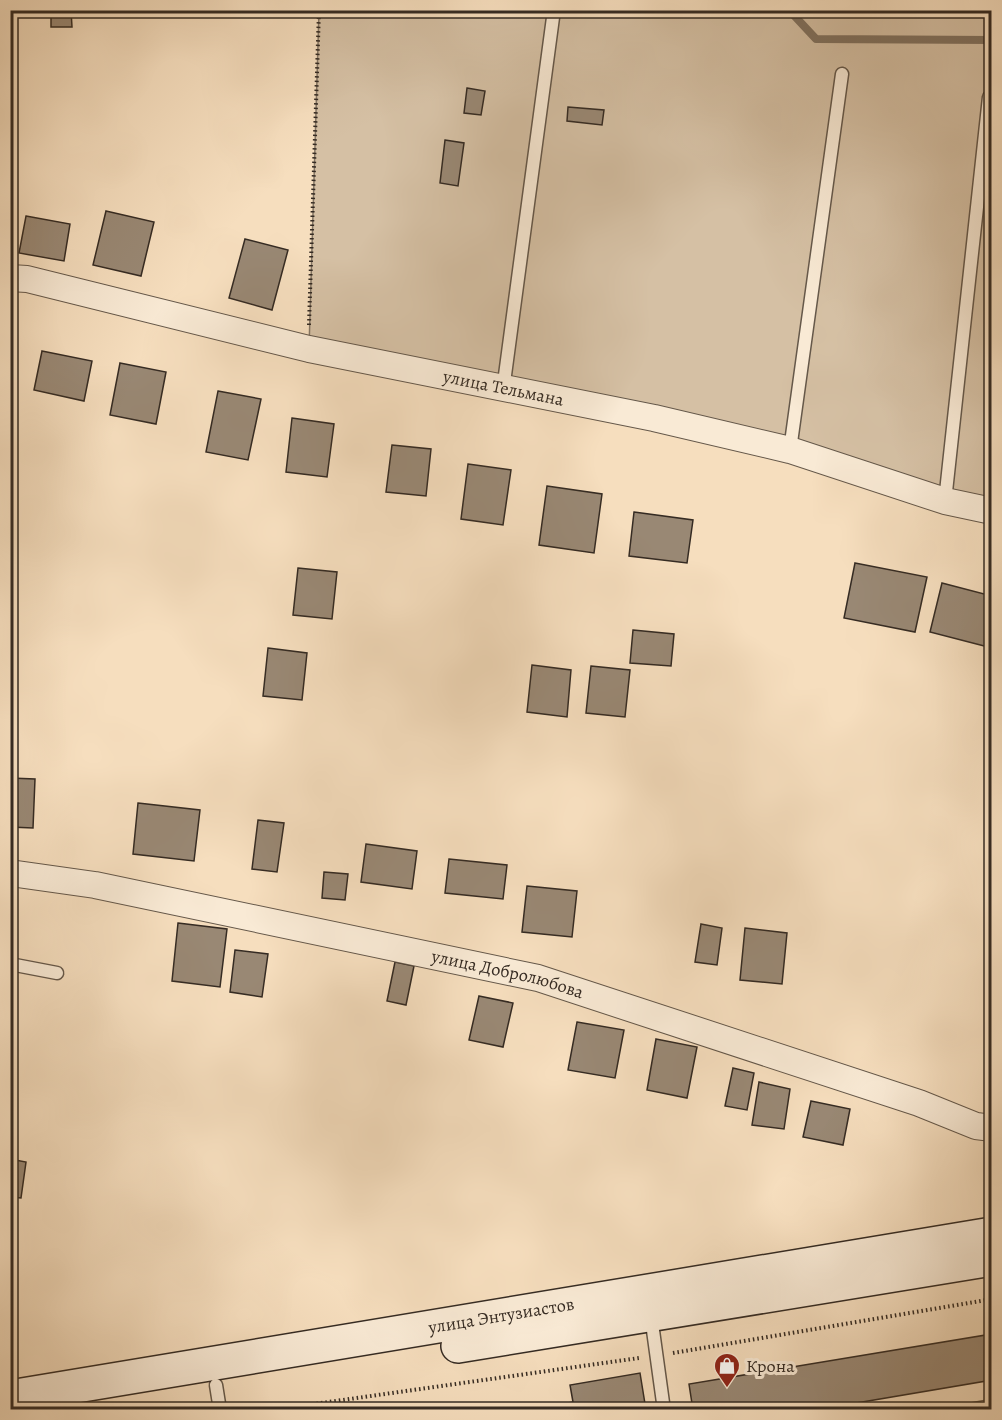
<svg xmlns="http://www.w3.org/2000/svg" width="1002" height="1420" viewBox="0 0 1002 1420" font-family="Alegreya,serif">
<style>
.green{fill:#d5c0a4;stroke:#857664;stroke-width:1.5}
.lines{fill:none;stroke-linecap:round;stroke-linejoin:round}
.stream{stroke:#817260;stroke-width:8}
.building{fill:#998874;stroke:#352b23;stroke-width:1.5}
.lane-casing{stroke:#65584a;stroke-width:15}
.street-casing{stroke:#65584a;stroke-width:28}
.secondary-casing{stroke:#352b23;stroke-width:36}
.path{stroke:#352b23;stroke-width:4;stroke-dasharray:1.5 3;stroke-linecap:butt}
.lane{stroke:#f9ead5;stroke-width:12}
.street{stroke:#f9ead5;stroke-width:26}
.secondary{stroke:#f9ead5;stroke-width:33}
.labels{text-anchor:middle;stroke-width:6;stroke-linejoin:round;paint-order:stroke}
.street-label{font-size:18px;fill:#352b23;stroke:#f9ead5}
.poi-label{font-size:18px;fill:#352b23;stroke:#f9ead5;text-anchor:start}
</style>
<rect width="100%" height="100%" fill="#f6debe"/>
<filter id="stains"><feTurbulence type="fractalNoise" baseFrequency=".00333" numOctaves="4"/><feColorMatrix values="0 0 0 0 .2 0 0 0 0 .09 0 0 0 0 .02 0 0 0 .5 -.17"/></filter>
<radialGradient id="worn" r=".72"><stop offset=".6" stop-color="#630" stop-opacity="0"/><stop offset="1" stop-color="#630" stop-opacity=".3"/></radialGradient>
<polygon class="green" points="319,11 991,11 991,511 790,450 309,349"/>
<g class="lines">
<polyline class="stream" points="789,10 816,39 992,40"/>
</g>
<g class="building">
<polygon points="51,10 71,10 72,27 51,27"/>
<polygon points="467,88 485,91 481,115 464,113"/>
<polygon points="568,107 604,110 602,125 567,121"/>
<polygon points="445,140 464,143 458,186 440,183"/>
<polygon points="106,211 154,222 141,276 93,265"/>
<polygon points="26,216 70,224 64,261 19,253"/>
<polygon points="10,219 16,220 10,254"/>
<polygon points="245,239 288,250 272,310 229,298"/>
<polygon points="42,351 92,361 84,401 34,390"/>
<polygon points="120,363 166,372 156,424 110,415"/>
<polygon points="218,391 261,399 248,460 206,452"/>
<polygon points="292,418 334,424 327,477 286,472"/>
<polygon points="392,445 431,449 426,496 386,492"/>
<polygon points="468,464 511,470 503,525 461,519"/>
<polygon points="547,486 602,494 594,553 539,545"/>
<polygon points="634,512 693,520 687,563 629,556"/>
<polygon points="855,563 927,577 915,632 844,618"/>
<polygon points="298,568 337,572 332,619 293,615"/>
<polygon points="942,583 992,596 992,648 930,632"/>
<polygon points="633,630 674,634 671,666 630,663"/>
<polygon points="268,648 307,653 302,700 263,696"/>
<polygon points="532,665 571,670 567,717 527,712"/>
<polygon points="591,666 630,670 625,717 586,713"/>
<polygon points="10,778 35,779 33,828 10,827"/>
<polygon points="138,803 200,810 194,861 133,854"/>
<polygon points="258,820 284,823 277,872 252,869"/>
<polygon points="366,844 417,851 412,889 361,882"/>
<polygon points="449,859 507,865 503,899 445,893"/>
<polygon points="324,872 348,874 345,900 322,898"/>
<polygon points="527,886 577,891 572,937 522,932"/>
<polygon points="178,923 227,929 220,987 172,981"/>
<polygon points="701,924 722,928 717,965 695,962"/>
<polygon points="745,928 787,933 782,984 740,980"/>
<polygon points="235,950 268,954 262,997 230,992"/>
<polygon points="395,962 414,966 406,1005 387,1001"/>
<polygon points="479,996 513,1003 503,1047 469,1040"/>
<polygon points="577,1022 624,1030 615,1078 568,1070"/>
<polygon points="656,1039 697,1047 687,1098 647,1090"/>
<polygon points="733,1068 754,1073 747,1110 725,1106"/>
<polygon points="759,1082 790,1089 784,1129 752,1125"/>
<polygon points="811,1101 850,1109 843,1145 803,1137"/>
<polygon points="10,1159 26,1162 21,1198 10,1197"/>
<polygon points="992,1334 992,1380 815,1410 693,1410 689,1384"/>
<polygon points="640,1373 646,1410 532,1410 573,1402 570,1385"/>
</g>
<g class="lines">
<defs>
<g id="lane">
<polyline points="503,390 554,10"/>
<polyline points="790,450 842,74"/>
<polyline points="945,501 989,97"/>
<polyline points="10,964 57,973"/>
<polyline points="651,1316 664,1410"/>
<polyline points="216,1385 220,1410"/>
<polyline points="970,1410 992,1406"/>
</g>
<g id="street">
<path id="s1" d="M 10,278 L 27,279 L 309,349 L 654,418 L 790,450 L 945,501 L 992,511"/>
<path id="s2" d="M 10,873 L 95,885 L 538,978 L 919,1103 L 976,1126 L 992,1128"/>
</g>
<g id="secondary">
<polyline points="458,1346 992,1259"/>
<path id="s3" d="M 10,1397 L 992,1234"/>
</g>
</defs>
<use href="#lane" class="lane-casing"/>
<use href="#street" class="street-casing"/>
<use href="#secondary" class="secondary-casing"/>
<g class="path">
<polyline points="309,325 319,10"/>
<polyline points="987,1152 992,1163"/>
<polyline points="673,1353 992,1299"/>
<polyline points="272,1410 639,1358"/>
</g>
<use href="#lane" class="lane"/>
<use href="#street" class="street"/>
<use href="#secondary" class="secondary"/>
</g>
<defs>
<symbol id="shop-pin" viewBox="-11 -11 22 30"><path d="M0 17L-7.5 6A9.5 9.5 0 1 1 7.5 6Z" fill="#8f2418" stroke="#f9ead5"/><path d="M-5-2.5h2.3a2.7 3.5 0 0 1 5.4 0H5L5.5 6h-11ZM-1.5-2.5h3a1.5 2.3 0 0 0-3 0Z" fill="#fff"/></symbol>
</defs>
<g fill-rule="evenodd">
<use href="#shop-pin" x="712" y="1351" width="30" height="40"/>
</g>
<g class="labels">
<g class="street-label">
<text dy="6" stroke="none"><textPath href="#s1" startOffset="506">улица Тельмана</textPath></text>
<text dy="6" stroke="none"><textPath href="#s2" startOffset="508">улица Добролюбова</textPath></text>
<text dy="6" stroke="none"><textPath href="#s3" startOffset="498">улица Энтузиастов</textPath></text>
</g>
<g class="poi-label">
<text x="746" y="1372">Крона</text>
</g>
</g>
<rect width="1002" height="1420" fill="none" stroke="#f6debe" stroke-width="36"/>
<rect x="12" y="12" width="978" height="1396" fill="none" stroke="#352b23" stroke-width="3"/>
<rect x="18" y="18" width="966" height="1384" fill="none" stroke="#352b23" stroke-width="1.5"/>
<rect width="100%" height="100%" filter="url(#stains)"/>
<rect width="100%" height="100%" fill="url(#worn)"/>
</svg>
